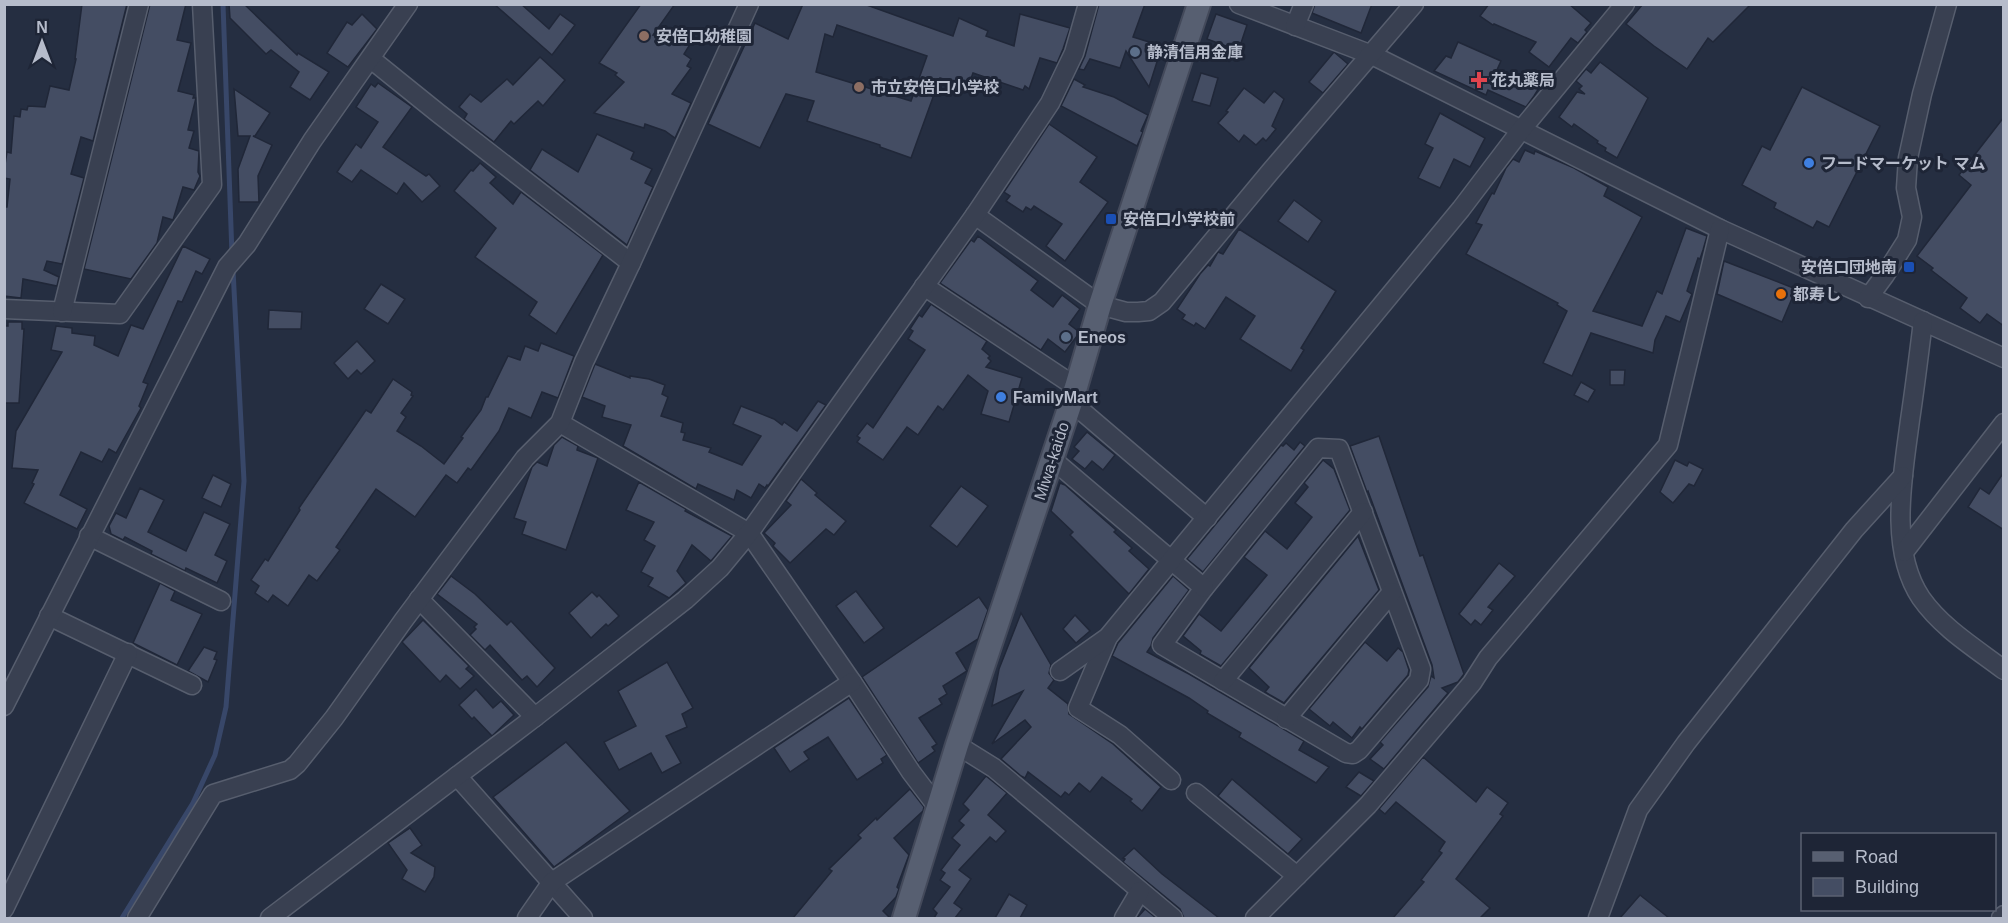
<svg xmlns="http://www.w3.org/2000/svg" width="2008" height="923" viewBox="0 0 2008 923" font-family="Helvetica,'Noto Sans JP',sans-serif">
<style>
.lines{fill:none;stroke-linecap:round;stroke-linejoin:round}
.stream{stroke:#384769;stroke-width:5}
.building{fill:#444d63;stroke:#202738;stroke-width:1.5;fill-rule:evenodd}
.minor-casing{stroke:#575e6e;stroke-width:21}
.major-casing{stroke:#43495a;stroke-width:26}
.minor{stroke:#394051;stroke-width:18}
.major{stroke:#575f71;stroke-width:22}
.education-dot{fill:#8d6e63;stroke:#1e2536;stroke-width:2}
.service-dot{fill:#5c6f8a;stroke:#1e2536;stroke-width:2}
.health-dot{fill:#e0444e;stroke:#1e2536;stroke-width:2}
.shop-dot{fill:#3f7fe0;stroke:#1e2536;stroke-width:2}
.transit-dot{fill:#1a4fb4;stroke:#1e2536;stroke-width:2}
.food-dot{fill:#e8710a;stroke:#1e2536;stroke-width:2}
.labels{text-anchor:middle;stroke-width:6;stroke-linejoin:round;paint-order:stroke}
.poi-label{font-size:16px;font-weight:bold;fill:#b6bccb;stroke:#1e2536;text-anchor:start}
.street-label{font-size:16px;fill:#b6bccb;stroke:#1e2536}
</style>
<rect width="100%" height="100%" fill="#252e41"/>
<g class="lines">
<g class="stream">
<polyline points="223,4 232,255"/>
<polyline points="122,918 193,803 215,755 226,707 244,481 233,270"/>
</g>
</g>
<g class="building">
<polygon points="82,4 127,4 93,141 81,137 71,174 84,178 62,264 47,261 44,270 59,277 57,286 23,279 21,298 4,296 4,207 7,207 10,179 4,178 4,171 7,152 11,153 14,116 20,117 21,109 27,110 28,106 45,107 50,86 69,90 76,59 75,59"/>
<polygon points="150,4 186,4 177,40 191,43 178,91 194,95 193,98 196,98 188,130 194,131 189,148 199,151 198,172 200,176 194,190 183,187 173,220 163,217 157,243 131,279 84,269"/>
<polygon points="229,4 244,4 297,55 298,53 329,72 310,100 290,87 299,72 271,50 266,54 230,18"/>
<polygon points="494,4 521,4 549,29 560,14 575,25 552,55"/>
<polygon points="641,4 675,4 653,35 681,36 686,40 689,46 684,54 691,59 687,66 691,68 672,94 691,103 675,138 665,131 645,124 644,128 594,113 624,82 615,75 617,73 599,63"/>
<path d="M 803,4 L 864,4 L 953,36 L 959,18 L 988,31 L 986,36 L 1014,46 L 1020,14 L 1070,28 L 1063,49 L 1057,63 L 1040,58 L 1029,89 L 1025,86 L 1023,90 L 973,73 L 968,87 L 940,78 L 911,158 L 880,147 L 880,145 L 807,121 L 814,101 L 786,94 L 760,148 L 708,124 L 755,23 L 788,39 ZM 837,25 L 927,56 L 911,101 L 816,72 L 825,34 L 833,37 Z"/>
<polygon points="1099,4 1145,4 1133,37 1162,46 1149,87 1126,51 1120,68 1090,59 1084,70 1079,69 1085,56"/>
<polygon points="1315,4 1372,4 1361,33 1312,13"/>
<polygon points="1489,4 1569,4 1591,23 1585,30 1587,32 1578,43 1571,38 1549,67 1529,52 1536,42 1494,24 1493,25 1480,16"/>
<polygon points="1643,4 1751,4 1713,42 1708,38 1687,69 1654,46 1626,24"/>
<polygon points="362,14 377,29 348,67 327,53 347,22 352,25"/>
<polygon points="1216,14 1247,25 1241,43 1237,42 1234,49 1207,39"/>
<polygon points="1458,42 1501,61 1496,72 1537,82 1535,86 1539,88 1534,96 1526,107 1488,90 1486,95 1434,71 1446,56 1451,58"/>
<polygon points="1334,52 1348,64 1323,93 1309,82"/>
<polygon points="540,57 565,80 543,106 538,101 514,124 511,121 494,142 464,119 467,114 459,107 470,94 481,102 507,79 513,85"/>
<polygon points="1600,62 1648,98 1617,158 1605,151 1606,148 1597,143 1598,141 1574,124 1572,127 1559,117 1577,92 1585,94 1579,89 1582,86 1576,81 1586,69 1591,73"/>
<polygon points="1201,73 1218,78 1210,106 1192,101"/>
<polygon points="1074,79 1085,85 1083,87 1114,97 1148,115 1141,131 1143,132 1137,146 1061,106"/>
<polygon points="378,83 412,107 383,147 426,176 429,174 440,186 422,202 404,183 397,194 361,170 352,182 337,172 356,144 361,148 378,122 356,107 371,84 375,87"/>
<polygon points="1802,87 1880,126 1829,227 1817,221 1813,228 1774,208 1776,203 1742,185 1762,146 1770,150"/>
<polygon points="1244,88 1264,103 1274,91 1284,99 1272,126 1276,129 1266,141 1263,138 1256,145 1244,135 1239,142 1218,123 1228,112 1226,111"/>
<polygon points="234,89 270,113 255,136 253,136 272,145 258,176 259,202 239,202 238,169 250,136 238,136"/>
<polygon points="1440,113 1485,138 1470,167 1454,159 1440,188 1418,178 1433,148 1425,144"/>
<polygon points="2004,117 2004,326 1987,314 1980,323 1960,308 1967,298 1931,270 1933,268 1917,256 1971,185 1959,175"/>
<polygon points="1049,124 1097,157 1080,182 1108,202 1065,261 1046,246 1062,224 1034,206 1031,210 1026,207 1023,212 1006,201 1010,196 1004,192"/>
<polygon points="597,134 634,152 631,159 652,169 645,183 653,187 627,245 530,170 542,149 578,172"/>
<polygon points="1525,150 1534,154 1535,151 1574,168 1608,187 1604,196 1642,217 1593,311 1642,326 1657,291 1662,294 1686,228 1707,236 1703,250 1700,259 1698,258 1687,291 1692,294 1680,322 1666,316 1655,340 1653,353 1591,333 1572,376 1543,363 1567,311 1557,305 1558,303 1466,254 1482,225 1476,223 1492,193 1494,194 1506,168 1513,159 1519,162"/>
<polygon points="480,163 496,177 490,183 513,204 521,192 603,255 556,334 529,315 537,302 475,257 496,228 454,191 471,170 473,171"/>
<polygon points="1294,200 1322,221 1308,242 1278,221"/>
<polygon points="1239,229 1336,291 1301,348 1304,350 1291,371 1240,339 1255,316 1226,297 1205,329 1196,323 1194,326 1182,319 1185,315 1177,309 1200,274 1208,265 1210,266 1218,252 1223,254"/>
<polygon points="978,236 1038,281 1031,290 1053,307 1062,295 1080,309 1069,324 1078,331 1077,336 1065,352 1048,339 1041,350 940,283 971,240 974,242"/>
<polygon points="183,246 210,259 202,274 196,271 182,302 178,301 143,382 148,384 139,406 141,408 116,453 109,449 102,462 81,452 60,495 87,509 77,529 24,503 34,484 32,483 38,470 12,468 16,431 62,352 51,350 56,326 72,328 72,333 95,336 94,345 118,356 131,325 143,329"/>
<polygon points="1724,261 1796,289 1782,322 1717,294"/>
<polygon points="381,284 405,299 388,324 364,309"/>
<polygon points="931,304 987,341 982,349 990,356 988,358 991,361 986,367 1022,378 1009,422 981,414 988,391 968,375 943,410 938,406 918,435 907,427 883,460 857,442 860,438 857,436 867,423 873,428 925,350 908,339 913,331 910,329 919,315 922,317"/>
<polygon points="269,310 302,312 301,329 268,329"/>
<polygon points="8,322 22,322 22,329 24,329 19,403 4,403 4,326 8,326"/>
<polygon points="357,341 375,361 361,374 357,370 348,379 334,363"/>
<polygon points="541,343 574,356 558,398 542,392 531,418 509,408 499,431 471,470 468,468 457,483 446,475 415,517 376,489 336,547 340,550 317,581 309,575 288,606 273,595 268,602 255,593 259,586 251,580 265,559 268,561 300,510 299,508 366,410 371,413 393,379 412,392 411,395 413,396 401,413 406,417 397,431 421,446 444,464 463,438 461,437 481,410 486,397 488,397 508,356 520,360 525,346 538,351"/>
<polygon points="595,364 630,378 630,376 649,379 665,385 662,394 668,397 661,416 683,423 681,432 685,433 683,440 711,448 709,452 742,465 761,436 733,424 741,406 774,419 782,425 784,422 797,431 818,401 826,405 768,486 767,485 765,488 759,484 751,498 737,490 734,500 698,484 696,489 623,446 631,425 602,417 605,406 582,397"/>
<polygon points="1610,370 1625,370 1624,385 1610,385"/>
<polygon points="1581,382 1595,390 1588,402 1574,395"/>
<polygon points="1087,432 1115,455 1103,470 1092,461 1085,469 1072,459 1079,451 1074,447"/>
<polygon points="1379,436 1420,556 1423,555 1464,674 1458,682 1442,688 1448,693 1384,769 1370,759 1383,745 1380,742 1428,687 1431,676 1434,678 1432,665 1368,491 1367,492 1350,446"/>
<polygon points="562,437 578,446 577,450 598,458 566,550 522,534 526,522 514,518 532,467 537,462 547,466 554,445"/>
<polygon points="1300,442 1305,446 1203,572 1187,559 1281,445 1283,446 1286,443 1294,450"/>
<polygon points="1323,460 1334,469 1350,510 1221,666 1200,654 1201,651 1183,636 1199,614 1221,631 1267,575 1244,557 1265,531 1287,549 1312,517 1295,503 1308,487 1304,483"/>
<polygon points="1675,460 1687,466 1689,462 1703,469 1694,486 1689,484 1673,503 1660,492"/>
<polygon points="2004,472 2004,530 1968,507 1980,488 1989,494"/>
<polygon points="213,475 231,484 221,507 202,498"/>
<polygon points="801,479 817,493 815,495 846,521 834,535 826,529 790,563 773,546 775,543 764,533 791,505 786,501"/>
<polygon points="639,482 686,509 685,511 732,536 711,561 692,545 677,571 686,583 669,598 648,586 653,578 641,572 655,546 644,540 654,522 626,510"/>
<polygon points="1060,483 1065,485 1116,530 1114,532 1132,548 1129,551 1149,569 1129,594 1070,535 1073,532 1051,511"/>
<polygon points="961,486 988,506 957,547 930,526"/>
<polygon points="140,488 164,500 148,532 186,551 204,512 230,524 215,555 227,561 217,583 186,568 185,571 151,554 152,551 125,537 123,540 111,534 109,526 116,513 126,518"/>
<polygon points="1358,536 1379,590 1284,703 1265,692 1269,687 1249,668"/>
<polygon points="1499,563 1515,576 1488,607 1493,610 1481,625 1475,620 1471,625 1459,614"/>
<polygon points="451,576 475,594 507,625 511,621 555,668 537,687 527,676 522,680 490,645 485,650 470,635 476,629 474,627 477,624 437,594"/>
<polygon points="1173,576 1189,590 1153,638 1151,646 1147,652 1189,674 1304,741 1299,750 1329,767 1316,783 1239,737 1241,733 1207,713 1208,711 1189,698 1112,656 1118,643"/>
<polygon points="160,583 175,591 171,600 202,614 177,665 133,643"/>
<polygon points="856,591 884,628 864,643 836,606"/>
<polygon points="592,592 597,597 599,595 619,616 608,626 606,624 591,638 569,613"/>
<polygon points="979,597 988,610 978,639 956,653 967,671 943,686 947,694 939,699 942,704 919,718 937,744 932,747 935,751 918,763 862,677"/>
<polygon points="1021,613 1051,665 1049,673 1054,680 1048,688 1068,704 1069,714 1113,744 1161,787 1142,811 1130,801 1132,799 1102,777 1090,792 1079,783 1069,795 1065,792 1061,797 1028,772 1025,778 1021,776 1001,759 1031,727 1025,720 992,744 1023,691 992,706 999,669"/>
<polygon points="1075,615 1090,631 1076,643 1063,629"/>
<polygon points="423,620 469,666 466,669 474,676 460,689 446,675 440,682 402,642"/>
<polygon points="1365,642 1387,661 1398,648 1403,652 1409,670 1408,675 1362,729 1360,727 1352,738 1333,722 1330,726 1309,709"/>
<polygon points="204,647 217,652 214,659 217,660 208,682 188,671"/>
<polygon points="667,662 693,708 682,714 687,727 666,736 681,763 662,773 651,753 619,770 604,742 636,726 618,691"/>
<polygon points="476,689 493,708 501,701 514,715 492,736 474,717 472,719 459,705"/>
<polygon points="849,698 887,755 881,759 883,763 857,780 828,737 804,752 809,759 790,772 774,748"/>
<polygon points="566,742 630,811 554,867 493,797"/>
<polygon points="1423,757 1476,802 1487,787 1508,803 1500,814 1503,816 1456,879 1490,908 1480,918 1393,918 1424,882 1421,880 1442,853 1439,851 1445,842 1396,802 1385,814 1379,809"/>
<polygon points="1359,772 1374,781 1361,796 1346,787"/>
<polygon points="986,776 1007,793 988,815 1006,831 996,842 990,837 959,870 971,879 954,903 962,909 955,918 934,918 937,913 933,909 950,887 940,880 945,873 941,870 960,845 952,838 964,825 959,821 969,810 963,804"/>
<polygon points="1232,779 1302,839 1288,854 1218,796"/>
<polygon points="910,789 924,807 923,811 894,838 909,855 897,887 899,889 896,897 883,911 890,918 793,918 832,871 829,869 861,838 858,835 876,818 877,820"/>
<polygon points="410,828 422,845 411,853 435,867 434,877 425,892 402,879 407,870 388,843"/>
<polygon points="1134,848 1162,874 1219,918 1184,918 1180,909 1123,862 1125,859 1123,858"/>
<polygon points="1009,894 1027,905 1020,918 995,918"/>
<polygon points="1640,895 1669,918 1620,918"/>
<polygon points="1145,909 1156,918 1137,918"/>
</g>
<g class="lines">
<defs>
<g id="minor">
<polyline points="1239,4 1372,55 1720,229 2004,358"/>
<polyline points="1295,26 1304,4"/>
<polyline points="371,59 438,113 631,263"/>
<polyline points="975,215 1100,305 1126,312 1138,312 1149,311 1162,302 1270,172 1414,4"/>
<polyline points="924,286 1076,387"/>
<polyline points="1868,298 1885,275 1907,240 1912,217 1906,188 1908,158 1922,94 1947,4"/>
<polyline points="4,309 120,314 212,185 202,4"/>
<polyline points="62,312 139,4"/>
<path d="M 1923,321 C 1919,354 1915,387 1910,420 C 1903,475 1888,549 1921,598 C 1942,628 1975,648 2004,670"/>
<polyline points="1070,401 1207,518"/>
<polyline points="560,423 749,533 852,682 911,772 939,809"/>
<polygon points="1318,448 1339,449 1421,669 1419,680 1359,750 1353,754 1346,753 1162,645 1204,588"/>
<polyline points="1052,459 1204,588"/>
<polyline points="89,536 221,601"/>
<polyline points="1904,552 2004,423"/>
<polyline points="419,599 535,717"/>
<polyline points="49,616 192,685"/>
<polyline points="1108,637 1078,708 1120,735 1171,780"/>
<polyline points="1060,671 1108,637 1461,209 1521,130 1625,4"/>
<polyline points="1223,681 1363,512"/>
<polyline points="4,706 227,267 247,244 312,141 408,4"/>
<polyline points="1286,719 1392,592"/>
<polyline points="957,745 994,768 1173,918"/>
<polyline points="457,776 583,918"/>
<polyline points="1196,793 1297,876"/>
<polyline points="4,909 128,653"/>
<polyline points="137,918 213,794 290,770 297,764 334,718 403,621 525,458 560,423 584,362 631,263 749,4"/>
<polyline points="270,918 535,717 685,600 720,568 749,533 975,215 1050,103 1074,53 1088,4"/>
<polyline points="527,918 552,882 852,682"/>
<polyline points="1124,918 1140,891"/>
<polyline points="1255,918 1368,805 1472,683 1488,658 1668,445 1720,229"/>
<polyline points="1598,918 1638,810 1686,743 1854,530 1903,476"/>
<polyline points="2001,918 2004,915"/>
</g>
<polyline id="major" points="904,918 957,745 1076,387 1100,305 1199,4"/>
</defs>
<use href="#minor" class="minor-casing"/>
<use href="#major" class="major-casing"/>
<use href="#minor" class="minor"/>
<use href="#major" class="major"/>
</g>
<g class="education-dot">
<circle cx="644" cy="36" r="6"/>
<circle cx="859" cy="87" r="6"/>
</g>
<g class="service-dot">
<circle cx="1135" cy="52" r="6"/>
<circle cx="1066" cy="337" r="6"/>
</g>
<path class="health-dot" d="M1476 71h6v6h6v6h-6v6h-6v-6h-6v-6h6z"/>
<g class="shop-dot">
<circle cx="1809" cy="163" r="6"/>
<circle cx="1001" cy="397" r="6"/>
</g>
<g class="transit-dot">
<rect x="1105" y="213" width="12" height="12" rx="3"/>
<rect x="1903" y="261" width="12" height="12" rx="3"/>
</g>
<circle class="food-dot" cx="1781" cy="294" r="6"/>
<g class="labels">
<g class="poi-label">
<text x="656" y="42">安倍口幼稚園</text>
<text x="1147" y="58">静清信用金庫</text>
<text x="1491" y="86">花丸薬局</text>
<text x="871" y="93">市立安倍口小学校</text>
<text x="1821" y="169">フードマーケット マム</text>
<text x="1123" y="225">安倍口小学校前</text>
<text x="1897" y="273" text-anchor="end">安倍口団地南</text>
<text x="1793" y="300">都寿し</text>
<text x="1078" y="343">Eneos</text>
<text x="1013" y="403">FamilyMart</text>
</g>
<g class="street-label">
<text transform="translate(1051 461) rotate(-72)" y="6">Miwa-kaido</text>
</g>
</g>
<rect width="2008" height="923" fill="none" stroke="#b6bccb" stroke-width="12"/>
<rect x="1801" y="833" width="195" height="78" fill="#1e2536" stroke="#5b6172" stroke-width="1.5"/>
<rect x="1813" y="852" width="30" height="9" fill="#575f71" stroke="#5b6172" stroke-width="1.5"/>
<text x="1855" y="863" font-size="18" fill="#b6bccb">Road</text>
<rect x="1813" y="878" width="30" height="18" fill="#444d63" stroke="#5b6172" stroke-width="1.5"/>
<text x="1855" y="893" font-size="18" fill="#b6bccb">Building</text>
<g transform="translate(42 42)" stroke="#1e2536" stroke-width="4.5" paint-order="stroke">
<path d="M0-4.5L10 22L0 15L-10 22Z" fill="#b6bccb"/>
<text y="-9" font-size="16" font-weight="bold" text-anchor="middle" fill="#b6bccb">N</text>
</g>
</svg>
